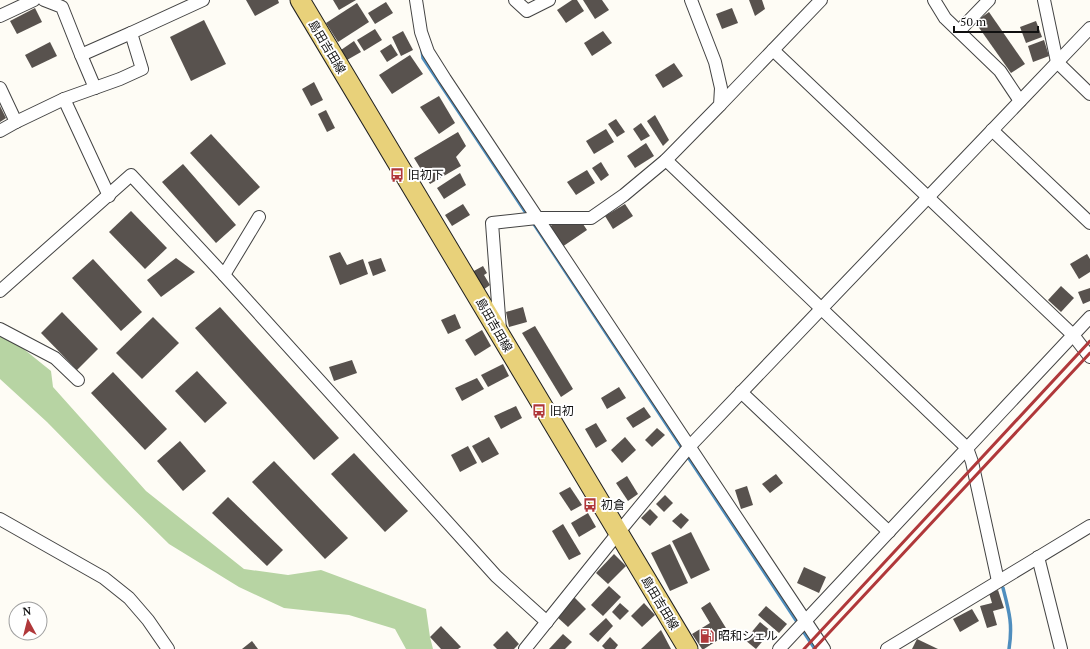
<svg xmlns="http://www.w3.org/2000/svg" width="1090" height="649" viewBox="0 0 1090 649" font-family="'PT Serif','Noto Sans JP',serif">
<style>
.forest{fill:#b7d4a3}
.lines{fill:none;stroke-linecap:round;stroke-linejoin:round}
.stream{stroke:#4f8ebe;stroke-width:3.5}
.building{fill:#58524e}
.minor-casing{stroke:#434343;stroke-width:14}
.primary-casing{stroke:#212121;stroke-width:21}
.minor{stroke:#fff;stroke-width:12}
.primary{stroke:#e8d17a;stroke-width:19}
.rail{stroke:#b0383a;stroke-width:3}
.labels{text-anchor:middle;stroke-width:4;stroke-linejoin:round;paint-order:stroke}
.street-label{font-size:12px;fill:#101010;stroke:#fff}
.poi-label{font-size:12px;fill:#101010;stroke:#fff;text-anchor:start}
</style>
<rect width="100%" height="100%" fill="#fefcf5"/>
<polygon class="forest" points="0,330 51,371 53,387 146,491 244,569 288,575 321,570 426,609 430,637 433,649 406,649 395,629 349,615 284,608 239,587 169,544 104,480 47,422 0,379"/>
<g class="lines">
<g class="stream">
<polyline points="422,50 423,58 528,216"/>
<polyline points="532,221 815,649"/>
<path d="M 1003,588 C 1009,611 1013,624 1009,649"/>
</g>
</g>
<g class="building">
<polygon points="246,0 278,0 279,3 255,16"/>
<polygon points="333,0 356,0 339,10"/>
<polygon points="572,0 577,0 584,11 566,23 557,10"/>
<polygon points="583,0 602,0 609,10 595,19"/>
<polygon points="749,0 762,0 765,9 755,16"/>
<polygon points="386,2 393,13 375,24 368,13"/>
<polygon points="357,3 369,22 338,42 326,23"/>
<polygon points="35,8 42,22 17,34 10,21"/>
<polygon points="732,8 738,23 722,29 716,14"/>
<polygon points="989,12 1025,64 1011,73 975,22"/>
<polygon points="204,20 226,64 191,81 170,37"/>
<polygon points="1036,21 1042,37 1026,43 1020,27"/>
<polygon points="375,29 382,40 364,51 357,40"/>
<polygon points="403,31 413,50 401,56 392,37"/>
<polygon points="603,31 612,43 592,56 584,43"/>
<polygon points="1044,40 1049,56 1033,62 1028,46"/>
<polygon points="354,41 361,52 347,60 341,50"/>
<polygon points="50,42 57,56 32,68 25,55"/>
<polygon points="391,44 398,55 387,62 380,51"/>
<polygon points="410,55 423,74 392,94 379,75"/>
<polygon points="674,63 683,76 663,88 655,75"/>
<polygon points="314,82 323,100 311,106 302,89"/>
<polygon points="439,96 455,123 439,134 420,107"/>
<polygon points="0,106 6,118 0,122"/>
<polygon points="326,110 335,128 327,132 318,114"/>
<polygon points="655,115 669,140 663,146 647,121"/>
<polygon points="616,119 625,132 617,137 608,124"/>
<polygon points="641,123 650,136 641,141 633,129"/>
<polygon points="606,129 614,142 594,154 586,141"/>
<polygon points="458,132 466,146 456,157 461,166 430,184 414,158"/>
<polygon points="211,134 260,187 239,206 190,153"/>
<polygon points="646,143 654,156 635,168 627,156"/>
<polygon points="601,162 609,175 601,181 592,168"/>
<polygon points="183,164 236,225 216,243 162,182"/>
<polygon points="587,170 595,183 576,195 567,182"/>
<polygon points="460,173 466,185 444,199 437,188"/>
<polygon points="463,204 470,215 452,226 445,215"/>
<polygon points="625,204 633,216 613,229 605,216"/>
<polygon points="131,211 167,248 145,269 109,232"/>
<polygon points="558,221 560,225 567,221 581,221 587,230 562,247 549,227"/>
<polygon points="340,252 347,265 363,259 368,274 340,285 329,256"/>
<polygon points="1087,254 1090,259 1090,272 1079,279 1070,264"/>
<polygon points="176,258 195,272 161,297 147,280"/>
<polygon points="381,258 386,271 373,276 368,262"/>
<polygon points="93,259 142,312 121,331 72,278"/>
<polygon points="483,266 487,273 484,275 490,285 483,290 472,272"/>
<polygon points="1061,286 1074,298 1061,312 1048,300"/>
<polygon points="1090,288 1090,301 1083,304 1078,292"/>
<polygon points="220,307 339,438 314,460 195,328"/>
<polygon points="523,307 527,322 509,327 506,312"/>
<polygon points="62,312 98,349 77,370 41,333"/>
<polygon points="455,314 461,328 448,334 441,320"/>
<polygon points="153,317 179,343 142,379 116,353"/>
<polygon points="535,326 573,389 561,397 522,333"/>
<polygon points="482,330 491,346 475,356 465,340"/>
<polygon points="352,360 357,373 334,381 329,367"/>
<polygon points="503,364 509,376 488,387 481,375"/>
<polygon points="197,371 227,403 205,423 175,391"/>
<polygon points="113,372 167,429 145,450 91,393"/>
<polygon points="477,378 484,389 462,401 455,388"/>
<polygon points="619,387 626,398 607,409 601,398"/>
<polygon points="516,406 522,418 501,429 494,416"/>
<polygon points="644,407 651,417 633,428 626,418"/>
<polygon points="596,423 607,441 596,448 585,429"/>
<polygon points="657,428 665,435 652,447 645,440"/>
<polygon points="489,437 499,454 482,463 472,446"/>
<polygon points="625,437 636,450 622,463 611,450"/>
<polygon points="180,441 206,471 183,491 157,461"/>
<polygon points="468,446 477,463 460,472 451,455"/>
<polygon points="354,453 408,511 385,532 331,474"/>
<polygon points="274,461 348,538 325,559 252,482"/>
<polygon points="776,474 783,483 770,493 762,484"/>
<polygon points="627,476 638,494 628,501 616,483"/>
<polygon points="747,486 753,505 741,509 735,490"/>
<polygon points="570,487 582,505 571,511 559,493"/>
<polygon points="665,495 673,503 664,512 656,504"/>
<polygon points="228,497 283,550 267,566 212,513"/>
<polygon points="650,509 658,517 650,526 641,518"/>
<polygon points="588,513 596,527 579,537 571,523"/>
<polygon points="681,513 689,520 681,529 672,521"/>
<polygon points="563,524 581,554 569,560 552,531"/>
<polygon points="691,532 710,570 691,579 672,541"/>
<polygon points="670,544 688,583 670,591 651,553"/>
<polygon points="614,554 626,566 608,584 596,573"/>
<polygon points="804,567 826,577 819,593 797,583"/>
<polygon points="609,586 621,597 603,616 591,605"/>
<polygon points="998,590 1004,608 993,611 997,625 987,628 980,606 992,603 989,593"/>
<polygon points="574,597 586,609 568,627 556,616"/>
<polygon points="710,602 729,633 704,649 702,649 692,634 710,623 701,608"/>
<polygon points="620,603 629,611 620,620 612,612"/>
<polygon points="644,603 655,615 642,627 631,616"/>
<polygon points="766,606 787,624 779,633 758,615"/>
<polygon points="972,609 979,621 960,632 953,619"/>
<polygon points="606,618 613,626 598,642 589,634"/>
<polygon points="760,622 771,631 756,649 745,640"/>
<polygon points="441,626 461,647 458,649 441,649 430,637"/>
<polygon points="661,630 671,649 641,649"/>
<polygon points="507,631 519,644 514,649 497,649 493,645"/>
<polygon points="563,634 572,642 565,649 549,649"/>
<polygon points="610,637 618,645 615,649 605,649 602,646"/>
<polygon points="917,639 938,649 912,649"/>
<polygon points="252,641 258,649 242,649"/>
</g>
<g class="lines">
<defs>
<g id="minor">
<polyline points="44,0 62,7 81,55"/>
<polyline points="416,0 421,32 428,52 445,79 824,649"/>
<polyline points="515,0 527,11 549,0"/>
<polyline points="934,0 945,18 1000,71 1020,101"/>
<polyline points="1044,0 1057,62 1090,94"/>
<polyline points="0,16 34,0"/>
<polyline points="959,31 989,0"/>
<polyline points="773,50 1073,335 1090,357"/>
<polyline points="0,88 16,122 0,131"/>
<polyline points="95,88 81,55 131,33"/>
<polyline points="64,99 109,196"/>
<polyline points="720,105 821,0"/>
<polyline points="16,122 64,99 120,79 142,69 131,33 203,0"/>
<polyline points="992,130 1090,223"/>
<polyline points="666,160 967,448 972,462 998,581"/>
<polyline points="224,275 496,576 547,622"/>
<polyline points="0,291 131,175 224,275 259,217"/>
<polyline points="0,329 55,358 78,380"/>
<polyline points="500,330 492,223 537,218 591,218 624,195 666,160 720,105 721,88 715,62 691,0"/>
<polyline points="741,392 889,532"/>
<polyline points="0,519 104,578 129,598 148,620 168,649"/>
<polyline points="1038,557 1061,649"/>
<polyline points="525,649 618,533 689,447 1090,28"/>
<polyline points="779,649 1090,317"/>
<polyline points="887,649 1090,526"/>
</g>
<polyline id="primary" points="300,0 688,649"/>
</defs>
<use href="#minor" class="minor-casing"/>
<use href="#primary" class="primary-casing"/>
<use href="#minor" class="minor"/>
<use href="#primary" class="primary"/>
<g class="rail">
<polyline points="804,649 1090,341"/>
<polyline points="814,649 1090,353"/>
</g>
</g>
<defs>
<symbol id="bus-bare" viewBox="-9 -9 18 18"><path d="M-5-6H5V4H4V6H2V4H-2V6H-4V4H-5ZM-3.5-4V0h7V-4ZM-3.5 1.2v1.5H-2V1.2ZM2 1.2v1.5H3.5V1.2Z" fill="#b0383a" stroke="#fff" stroke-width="2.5" paint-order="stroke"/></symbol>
<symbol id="fuel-bare" viewBox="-9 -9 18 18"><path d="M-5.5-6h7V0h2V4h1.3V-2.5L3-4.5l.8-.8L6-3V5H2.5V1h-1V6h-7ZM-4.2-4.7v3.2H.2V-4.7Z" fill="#b0383a" stroke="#fff" stroke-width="2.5" paint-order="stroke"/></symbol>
</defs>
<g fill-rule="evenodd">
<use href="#bus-bare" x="387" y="165" width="20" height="20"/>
<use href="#bus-bare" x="529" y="401" width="20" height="20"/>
<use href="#bus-bare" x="580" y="495" width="20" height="20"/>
<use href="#fuel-bare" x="697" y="626" width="20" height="20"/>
</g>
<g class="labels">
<g class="street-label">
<text transform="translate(327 47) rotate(59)" y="4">島田吉田線</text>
<text transform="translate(494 325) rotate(60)" y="4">島田吉田線</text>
<text transform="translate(660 603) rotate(59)" y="4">島田吉田線</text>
</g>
<g class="poi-label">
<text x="408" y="179">旧初下</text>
<text x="550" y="415">旧初</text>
<text x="601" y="509">初倉</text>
<text x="718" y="640">昭和シェル</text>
</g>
</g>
<g transform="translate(28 621) rotate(353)"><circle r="19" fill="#ffffff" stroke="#9f9f9f"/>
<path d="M0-3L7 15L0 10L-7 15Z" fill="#b0383a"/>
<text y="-6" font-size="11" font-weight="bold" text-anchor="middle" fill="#101010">N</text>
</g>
<path d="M954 26v6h84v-6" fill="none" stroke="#101010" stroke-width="2"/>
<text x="960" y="26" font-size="12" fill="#101010" stroke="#ffffff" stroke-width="3" paint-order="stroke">50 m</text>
</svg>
